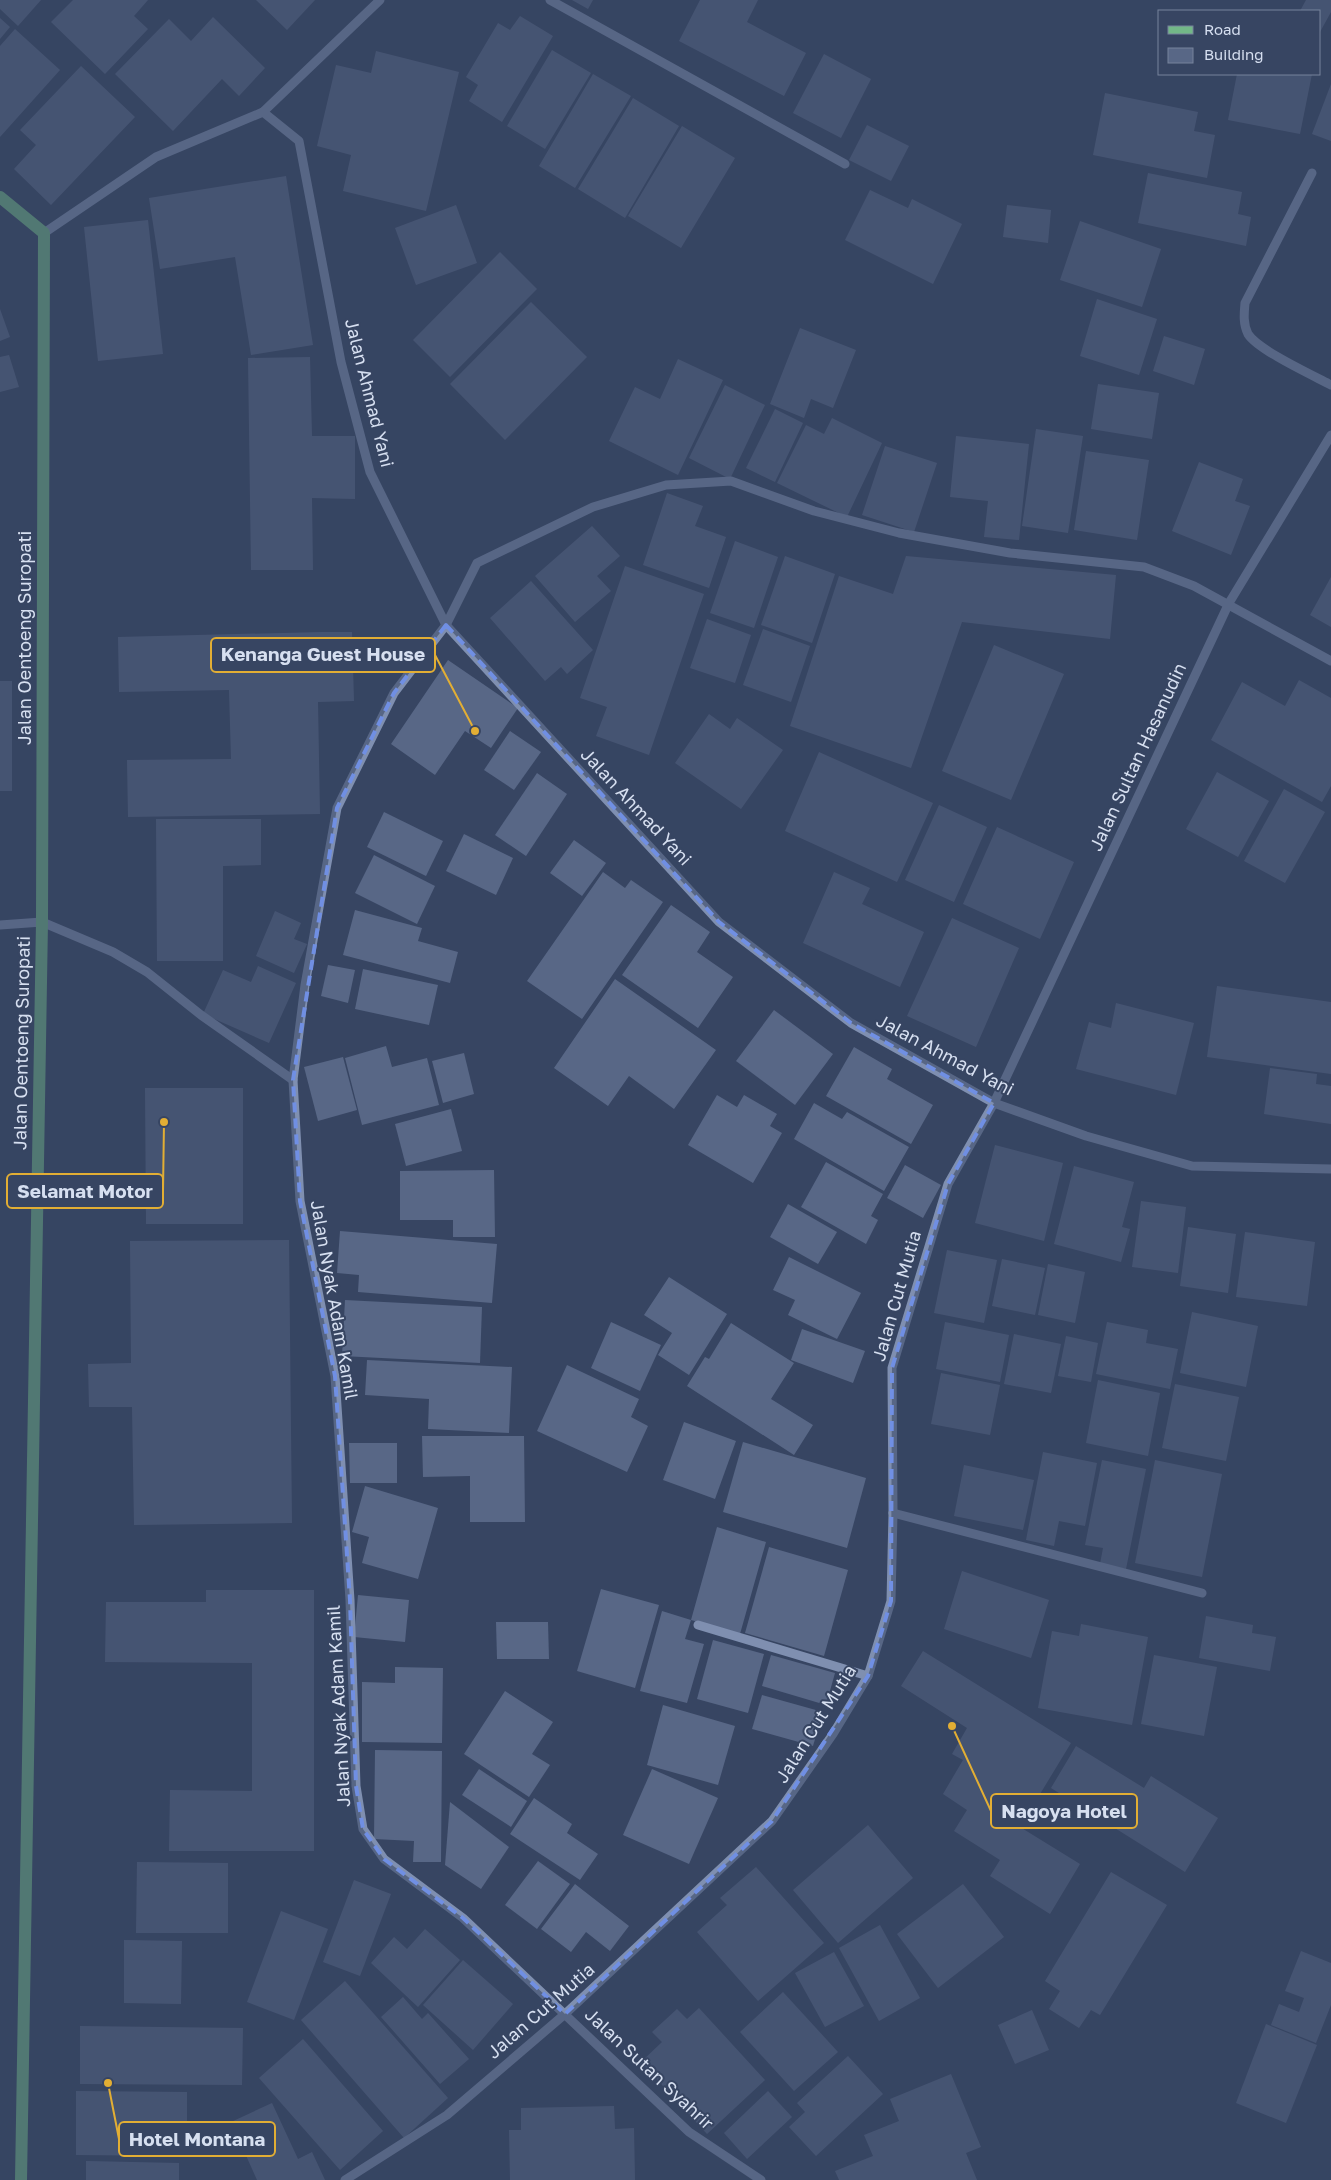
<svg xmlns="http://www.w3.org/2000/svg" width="1331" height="2180" viewBox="0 0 1331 2180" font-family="'Golos Text',sans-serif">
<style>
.building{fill:#586786}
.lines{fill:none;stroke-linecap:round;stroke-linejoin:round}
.minor{stroke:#7f8fb0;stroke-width:9}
.major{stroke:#72b787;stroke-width:12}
.marked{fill:none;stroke:#708fe3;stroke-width:4;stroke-dasharray:10 6;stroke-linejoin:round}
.labels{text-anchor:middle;stroke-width:4;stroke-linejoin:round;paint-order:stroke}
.street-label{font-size:18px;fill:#d6dff0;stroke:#374562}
.leader{fill:none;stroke:#e2ae34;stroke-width:2}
.callout-dot{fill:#e2ae34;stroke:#374562;stroke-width:2}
.callout{fill:#374562;stroke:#e2ae34;stroke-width:2}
.callout-label{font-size:19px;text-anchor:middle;font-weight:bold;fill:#d6dff0}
</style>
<rect width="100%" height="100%" fill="#374562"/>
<g class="building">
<polygon points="0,0 41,0 18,26 0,9"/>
<polygon points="73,0 148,0 134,16 148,29 105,74 51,22"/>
<polygon points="256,0 315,0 287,30"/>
<polygon points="572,0 593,0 588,9"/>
<polygon points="700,0 758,0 747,22 806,53 784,96 679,41"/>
<polygon points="1306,0 1331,0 1331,12 1320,32 1320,11 1300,11"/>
<polygon points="520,16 553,36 502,122 469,101 478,85 466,77 498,23 510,30"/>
<polygon points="213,17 265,68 239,96 222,79 173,131 115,74 169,19 191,41"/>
<polygon points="0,18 10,27 0,39"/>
<polygon points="15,29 60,70 0,137 0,46"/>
<polygon points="552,50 591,73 545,149 507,126"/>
<polygon points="376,51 459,72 426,211 343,191 351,155 317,146 336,65 371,73"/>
<polygon points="824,54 871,79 841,138 793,113"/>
<polygon points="81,66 135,117 51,205 14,169 36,145 20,130"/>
<polygon points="593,74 631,96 575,188 539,166"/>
<polygon points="1237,74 1312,74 1300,134 1228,120"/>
<polygon points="1331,84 1331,141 1312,134"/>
<polygon points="1105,93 1198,112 1194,131 1215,135 1207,178 1093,155"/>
<polygon points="633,98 679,126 625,218 578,189"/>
<polygon points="867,125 909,146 891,181 849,160"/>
<polygon points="682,126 735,158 681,248 628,216"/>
<polygon points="1148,173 1242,192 1238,214 1251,217 1246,246 1138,223"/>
<polygon points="286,176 313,345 251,355 235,257 160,269 149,198"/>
<polygon points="870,190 908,208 912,199 962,224 933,284 845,240"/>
<polygon points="456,205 477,263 416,285 395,228"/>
<polygon points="1007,205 1051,210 1048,243 1003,237"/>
<polygon points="148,220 163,354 98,361 84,227"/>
<polygon points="1080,221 1161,249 1142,307 1060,280"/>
<polygon points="500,252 537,289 450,377 413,340"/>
<polygon points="1097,299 1157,319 1139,375 1080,356"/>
<polygon points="531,302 587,357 505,440 450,384"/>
<polygon points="0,309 10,337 0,341"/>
<polygon points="800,328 856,350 833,408 811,399 804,418 770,404"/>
<polygon points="1164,336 1205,349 1194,385 1153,371"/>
<polygon points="9,355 19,387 0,392 0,357"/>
<polygon points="310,357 312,436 355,436 355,499 312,498 313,570 251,570 248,358"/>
<polygon points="678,359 723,380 678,475 609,441 635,387 660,399"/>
<polygon points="1098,384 1159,393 1152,439 1091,429"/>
<polygon points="725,385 765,405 730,479 689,458"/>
<polygon points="775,409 803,423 775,482 746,468"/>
<polygon points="832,418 882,443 847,517 777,483 806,425 824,434"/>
<polygon points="1036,429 1083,436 1068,533 1022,526"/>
<polygon points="956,436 1029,444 1019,540 984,537 988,501 950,497"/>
<polygon points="885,446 937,463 914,532 862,515"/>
<polygon points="1086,451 1149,460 1137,540 1074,530"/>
<polygon points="1199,462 1243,479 1235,501 1250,506 1231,555 1172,531"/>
<polygon points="667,493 703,506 695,526 726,537 709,588 643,565"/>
<polygon points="592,526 620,556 597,576 611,591 575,622 535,576"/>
<polygon points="735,541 778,557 754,628 710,613"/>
<polygon points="785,556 835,574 812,643 761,625"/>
<polygon points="906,556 1116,575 1110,639 962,622 911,768 790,726 839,576 893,594"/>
<polygon points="625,566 704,594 649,755 596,736 607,707 580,698"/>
<polygon points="1331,577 1331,627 1310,615"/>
<polygon points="531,581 593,650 567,674 561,667 545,681 490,618"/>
<polygon points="707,619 751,635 735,683 690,668"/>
<polygon points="763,629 810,646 791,702 743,685"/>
<polygon points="322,632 352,632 354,701 318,702 320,814 128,817 127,760 231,759 229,690 119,692 118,637"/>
<polygon points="994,645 1064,674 1011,800 942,771"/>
<polygon points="448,660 518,708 491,748 465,731 435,775 391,744"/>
<polygon points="1299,680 1331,698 1331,786 1322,802 1211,740 1242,682 1285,706"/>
<rect x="0" y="681" width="12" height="110"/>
<polygon points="709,714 730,729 737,718 783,750 741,809 675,763"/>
<polygon points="510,731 541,752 514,790 484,770"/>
<polygon points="819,752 933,803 897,882 785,831"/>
<polygon points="1217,772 1269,801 1238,857 1186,829"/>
<polygon points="537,773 567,794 526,856 495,835"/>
<polygon points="1284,789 1325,812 1285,883 1244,861"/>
<polygon points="939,805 987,827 954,902 905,880"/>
<polygon points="384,812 443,841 426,876 367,847"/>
<polygon points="156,819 261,819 261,865 223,866 223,961 157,961"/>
<polygon points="997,827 1074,862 1040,939 963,904"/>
<polygon points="464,834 513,858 496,895 446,871"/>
<polygon points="574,840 606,863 582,896 550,873"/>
<polygon points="374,855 435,886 417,924 355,893"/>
<polygon points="603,872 625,888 631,880 663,902 582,1019 527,981"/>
<polygon points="834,872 870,888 862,904 924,932 900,987 803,943"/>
<polygon points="671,905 710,932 697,952 733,977 698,1028 622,975"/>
<polygon points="355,910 422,928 418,941 458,952 450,983 343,955"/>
<polygon points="275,911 301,923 294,939 307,944 294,973 256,956"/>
<polygon points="952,918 1019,948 976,1047 907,1016"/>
<polygon points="328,965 355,970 348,1003 321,996"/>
<polygon points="258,966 296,983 269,1043 203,1014 223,970 251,982"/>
<polygon points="363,969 438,985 429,1025 355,1009"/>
<polygon points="615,979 716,1050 674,1109 629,1076 608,1106 554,1068"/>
<polygon points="1217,986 1331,1002 1331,1074 1207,1057"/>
<polygon points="1116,1003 1194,1023 1176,1095 1076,1069 1089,1022 1111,1028"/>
<polygon points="774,1010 833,1054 795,1105 736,1061"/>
<polygon points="386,1046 392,1067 427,1058 439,1105 362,1125 345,1058"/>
<polygon points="854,1047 892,1069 887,1079 933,1105 911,1144 826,1096"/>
<polygon points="464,1053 474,1094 443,1103 432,1061"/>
<polygon points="343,1057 357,1110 318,1121 304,1067"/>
<polygon points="1270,1068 1317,1074 1316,1084 1331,1086 1331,1124 1264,1114"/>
<polygon points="145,1088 243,1088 243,1224 146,1224"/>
<polygon points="717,1095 737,1107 744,1095 777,1114 770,1126 782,1133 753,1183 688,1145"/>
<polygon points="814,1103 842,1119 847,1112 909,1147 884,1191 794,1139"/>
<polygon points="451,1109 462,1151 406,1166 395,1124"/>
<polygon points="995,1145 1063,1163 1044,1241 975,1223"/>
<polygon points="826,1162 883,1194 871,1216 878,1220 866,1244 801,1207"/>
<polygon points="905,1165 941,1185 923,1218 887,1198"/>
<polygon points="1074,1166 1134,1182 1122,1227 1130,1229 1121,1262 1054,1244"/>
<polygon points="494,1170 495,1237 453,1237 453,1220 400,1220 400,1171"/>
<polygon points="1141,1201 1186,1207 1178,1273 1132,1267"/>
<polygon points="788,1204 837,1232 818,1264 770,1237"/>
<polygon points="1188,1227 1236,1234 1228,1293 1180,1286"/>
<polygon points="340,1231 497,1244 492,1303 358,1292 359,1275 337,1273"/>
<polygon points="1245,1232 1315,1242 1307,1306 1236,1297"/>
<polygon points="289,1240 292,1523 134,1525 132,1407 89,1407 88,1364 131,1363 130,1241"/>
<polygon points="947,1250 997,1260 984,1323 934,1313"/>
<polygon points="789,1257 861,1293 837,1339 788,1315 795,1300 773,1290"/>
<polygon points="1002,1259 1045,1268 1035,1315 992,1306"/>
<polygon points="1048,1264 1085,1272 1075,1323 1038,1315"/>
<polygon points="669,1277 727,1314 689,1375 658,1355 672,1333 644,1315"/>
<polygon points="345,1300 482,1307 480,1363 342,1356"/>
<polygon points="1192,1312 1258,1326 1246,1387 1180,1373"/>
<polygon points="611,1322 661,1345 640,1391 591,1368"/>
<polygon points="945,1322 1009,1335 1000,1382 936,1369"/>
<polygon points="1107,1322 1148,1330 1146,1343 1178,1349 1170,1389 1096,1374"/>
<polygon points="731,1323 794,1363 771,1399 813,1425 794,1455 687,1386 705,1357 709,1359"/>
<polygon points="802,1329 865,1351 853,1383 791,1360"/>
<polygon points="1014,1334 1061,1344 1051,1393 1004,1384"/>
<polygon points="1066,1336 1098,1343 1091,1382 1058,1376"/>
<polygon points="367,1360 512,1367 509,1433 428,1429 429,1399 365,1395"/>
<polygon points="567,1365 639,1399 631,1417 648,1426 627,1472 537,1431"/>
<polygon points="941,1373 1000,1385 990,1435 931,1424"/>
<polygon points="1098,1380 1160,1393 1148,1456 1086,1443"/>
<polygon points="1175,1384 1239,1397 1226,1461 1162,1448"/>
<polygon points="684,1422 736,1441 715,1499 663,1480"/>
<polygon points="422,1436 524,1436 525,1522 470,1522 470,1476 423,1477"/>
<polygon points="743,1442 866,1478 847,1548 723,1512"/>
<polygon points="349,1443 397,1443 397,1483 350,1483"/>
<polygon points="1043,1452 1097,1463 1085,1526 1059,1521 1054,1546 1026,1540"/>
<polygon points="1102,1460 1146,1469 1126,1569 1100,1564 1103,1548 1085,1545"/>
<polygon points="1155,1460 1222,1474 1202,1577 1135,1563"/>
<polygon points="964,1465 1034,1480 1023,1530 954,1516"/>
<polygon points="365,1486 438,1508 418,1579 362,1563 369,1537 352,1532"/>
<polygon points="717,1527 766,1542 740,1634 691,1620 685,1639 704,1644 687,1703 640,1691 662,1611 691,1620"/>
<polygon points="769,1547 848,1570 824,1656 745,1633"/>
<polygon points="962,1571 1049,1600 1031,1658 944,1629"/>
<polygon points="601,1589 659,1605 635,1688 577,1671"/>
<polygon points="206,1590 314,1590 314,1851 169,1851 170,1790 252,1791 252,1663 105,1662 106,1602 206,1602"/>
<polygon points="358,1595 409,1600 405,1642 354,1637"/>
<polygon points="1206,1616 1253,1625 1252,1633 1276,1637 1270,1671 1199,1658"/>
<polygon points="496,1622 548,1622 549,1659 497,1659"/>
<polygon points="1081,1624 1148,1637 1132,1725 1038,1708 1052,1631 1079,1636"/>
<polygon points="713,1640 764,1654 748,1713 697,1699"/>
<polygon points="923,1651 1071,1743 1020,1827 1080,1864 1050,1914 990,1876 1000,1860 954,1831 967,1810 943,1794 963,1760 952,1754 967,1728 901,1686"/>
<polygon points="771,1655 835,1673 826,1705 762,1686"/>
<polygon points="1154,1655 1217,1667 1204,1736 1141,1724"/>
<polygon points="395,1667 443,1668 442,1743 362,1742 362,1682 395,1683"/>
<polygon points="505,1691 553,1722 532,1754 550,1765 529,1797 464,1754"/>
<polygon points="762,1695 823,1712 813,1746 752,1729"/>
<polygon points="663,1705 735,1726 718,1785 647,1765"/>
<polygon points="1076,1746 1144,1788 1151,1776 1218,1818 1185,1872 1051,1788"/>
<polygon points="375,1750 442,1751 441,1862 413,1862 414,1841 374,1839"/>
<polygon points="479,1769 527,1801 511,1827 462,1795"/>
<polygon points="652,1769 718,1798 689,1864 623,1835"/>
<polygon points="534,1798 572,1824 567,1833 598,1854 580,1880 510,1834"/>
<polygon points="450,1802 509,1847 481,1889 445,1865"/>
<polygon points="868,1825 913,1878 838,1943 793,1890"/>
<polygon points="538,1861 570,1884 537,1929 505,1905"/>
<polygon points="137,1862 228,1863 228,1933 136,1933"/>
<polygon points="756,1867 824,1943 758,2001 697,1932 727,1905 720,1898"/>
<polygon points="1111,1872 1167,1905 1100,2015 1091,2010 1079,2028 1049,2009 1060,1991 1045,1981"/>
<polygon points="354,1880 391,1894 360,1976 323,1962"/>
<polygon points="575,1884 629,1926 610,1951 586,1932 571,1952 541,1929"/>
<polygon points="963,1884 1004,1937 938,1988 897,1934"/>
<polygon points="281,1911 328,1929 294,2020 247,2002"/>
<polygon points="880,1925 920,1998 879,2021 839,1948"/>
<polygon points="425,1929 460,1960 418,2007 371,1963 394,1937 407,1949"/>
<polygon points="124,1940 182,1941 181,2004 124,2003"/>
<polygon points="1301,1951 1331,1963 1331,2005 1316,2043 1271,2025 1279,2004 1299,2012 1304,1998 1285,1991"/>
<polygon points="834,1952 864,2006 825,2027 795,1973"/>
<polygon points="463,1960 513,2004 473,2050 423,2005"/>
<polygon points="345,1981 448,2098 404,2138 301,2020"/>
<polygon points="783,1992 838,2052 794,2091 740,2032"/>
<polygon points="403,1997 422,2019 428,2013 469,2059 440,2084 381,2017"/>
<polygon points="699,2008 765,2080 707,2134 641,2062 662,2042 652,2032 677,2009 687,2019"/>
<polygon points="1032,2010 1049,2050 1015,2064 998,2025"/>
<polygon points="1266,2024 1317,2045 1286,2123 1236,2103"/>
<polygon points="80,2026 243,2028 242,2085 80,2084"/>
<polygon points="303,2039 383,2131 340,2170 259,2078"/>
<polygon points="848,2056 883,2094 816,2156 789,2127 805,2112 797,2103"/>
<polygon points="951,2074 981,2147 966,2153 977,2180 839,2180 835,2171 873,2156 864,2135 899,2121 890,2099"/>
<polygon points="76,2091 187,2092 187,2156 76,2155"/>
<polygon points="768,2091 792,2117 747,2159 724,2133"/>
<polygon points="272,2103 298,2159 312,2152 325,2180 257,2180 231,2122"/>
<polygon points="614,2106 615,2129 634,2128 635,2180 510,2180 509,2130 521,2130 521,2108"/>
<polygon points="86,2161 179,2163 179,2180 86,2180"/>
</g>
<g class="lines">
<g class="minor">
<polyline points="550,0 845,164"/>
<polyline points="263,112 299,141 341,362 370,472 446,625 719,922 851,1023 994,1103 1086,1136 1192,1166 1331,1169"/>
<path d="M 1312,173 L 1245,303 C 1244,314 1243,324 1248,334 C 1258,350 1312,375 1331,385"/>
<polyline points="44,233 156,157 263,112 380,0"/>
<polyline points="0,925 42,922 113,952 147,972 201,1015 293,1080"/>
<polyline points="893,1513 1202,1593"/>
<polyline points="698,1625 868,1676"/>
<polyline points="345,2180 447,2115 565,2014 772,1821 833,1734 868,1676 891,1601 893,1513 892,1368 948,1184 994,1103 1229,603 1331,435"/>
<polyline points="761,2180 689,2132 463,1918 384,1859 363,1829 356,1786 350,1600 335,1376 300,1201 293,1080 305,985 337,808 394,693 446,625 477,563 593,507 666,485 731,481 814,511 899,533 1010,553 1144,567 1194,586 1331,661"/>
</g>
<polyline class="major" points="0,197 44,233 42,922 21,2180"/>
</g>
<path d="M0 0H1331V2180H0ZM 446,625 L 719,922 L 851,1023 L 994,1103 L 948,1184 L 892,1368 L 891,1601 L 868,1676 L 772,1821 L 565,2014 L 463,1918 L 384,1859 L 363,1829 L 356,1786 L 350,1600 L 335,1376 L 300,1201 L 293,1080 L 337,808 L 394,693 Z" fill="#374562" fill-opacity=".55" fill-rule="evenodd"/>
<path class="marked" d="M 446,625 L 719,922 L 851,1023 L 994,1103 L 948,1184 L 892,1368 L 891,1601 L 868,1676 L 772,1821 L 565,2014 L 463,1918 L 384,1859 L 363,1829 L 356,1786 L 350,1600 L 335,1376 L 300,1201 L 293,1080 L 337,808 L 394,693 Z"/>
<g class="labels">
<g class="street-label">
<text transform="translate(369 393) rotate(76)" y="6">Jalan Ahmad Yani</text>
<text transform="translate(25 638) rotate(-90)" y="6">Jalan Oentoeng Suropati</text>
<text transform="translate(1138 757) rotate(-65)" y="6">Jalan Sultan Hasanudin</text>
<text transform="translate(636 807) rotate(47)" y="6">Jalan Ahmad Yani</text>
<text transform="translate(22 1043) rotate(-89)" y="6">Jalan Oentoeng Suropati</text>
<text transform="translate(945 1055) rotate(28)" y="6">Jalan Ahmad Yani</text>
<text transform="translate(897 1296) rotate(-74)" y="6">Jalan Cut Mutia</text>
<text transform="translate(334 1300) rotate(80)" y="6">Jalan Nyak Adam Kamil</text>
<text transform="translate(339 1706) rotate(-93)" y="6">Jalan Nyak Adam Kamil</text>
<text transform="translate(816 1724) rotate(-58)" y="6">Jalan Cut Mutia</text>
<text transform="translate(541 2011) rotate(-41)" y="6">Jalan Cut Mutia</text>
<text transform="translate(649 2069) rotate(43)" y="6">Jalan Sutan Syahrir</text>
</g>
</g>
<path class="leader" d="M475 731L435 655M164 1122L163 1191M952 1726L991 1811M108 2083L119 2139"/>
<g class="callout-dot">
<circle cx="475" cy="731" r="5"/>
<circle cx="164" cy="1122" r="5"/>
<circle cx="952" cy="1726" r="5"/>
<circle cx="108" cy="2083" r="5"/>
</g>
<g class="callout">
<rect x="211" y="638" width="224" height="34" rx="5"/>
<rect x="7" y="1174" width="156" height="34" rx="5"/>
<rect x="991" y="1794" width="146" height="34" rx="5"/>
<rect x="119" y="2122" width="156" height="34" rx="5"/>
</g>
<g class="callout-label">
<text x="323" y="661">Kenanga Guest House</text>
<text x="85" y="1198">Selamat Motor</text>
<text x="1064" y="1818">Nagoya Hotel</text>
<text x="197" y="2146">Hotel Montana</text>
</g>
<rect x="1158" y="10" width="162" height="65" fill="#374562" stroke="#77839b"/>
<rect x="1168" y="26" width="25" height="8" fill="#72b787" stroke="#77839b"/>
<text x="1204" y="35" font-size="15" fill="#d6dff0">Road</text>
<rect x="1168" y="48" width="25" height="15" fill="#586786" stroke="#77839b"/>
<text x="1204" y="60" font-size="15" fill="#d6dff0">Building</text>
</svg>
